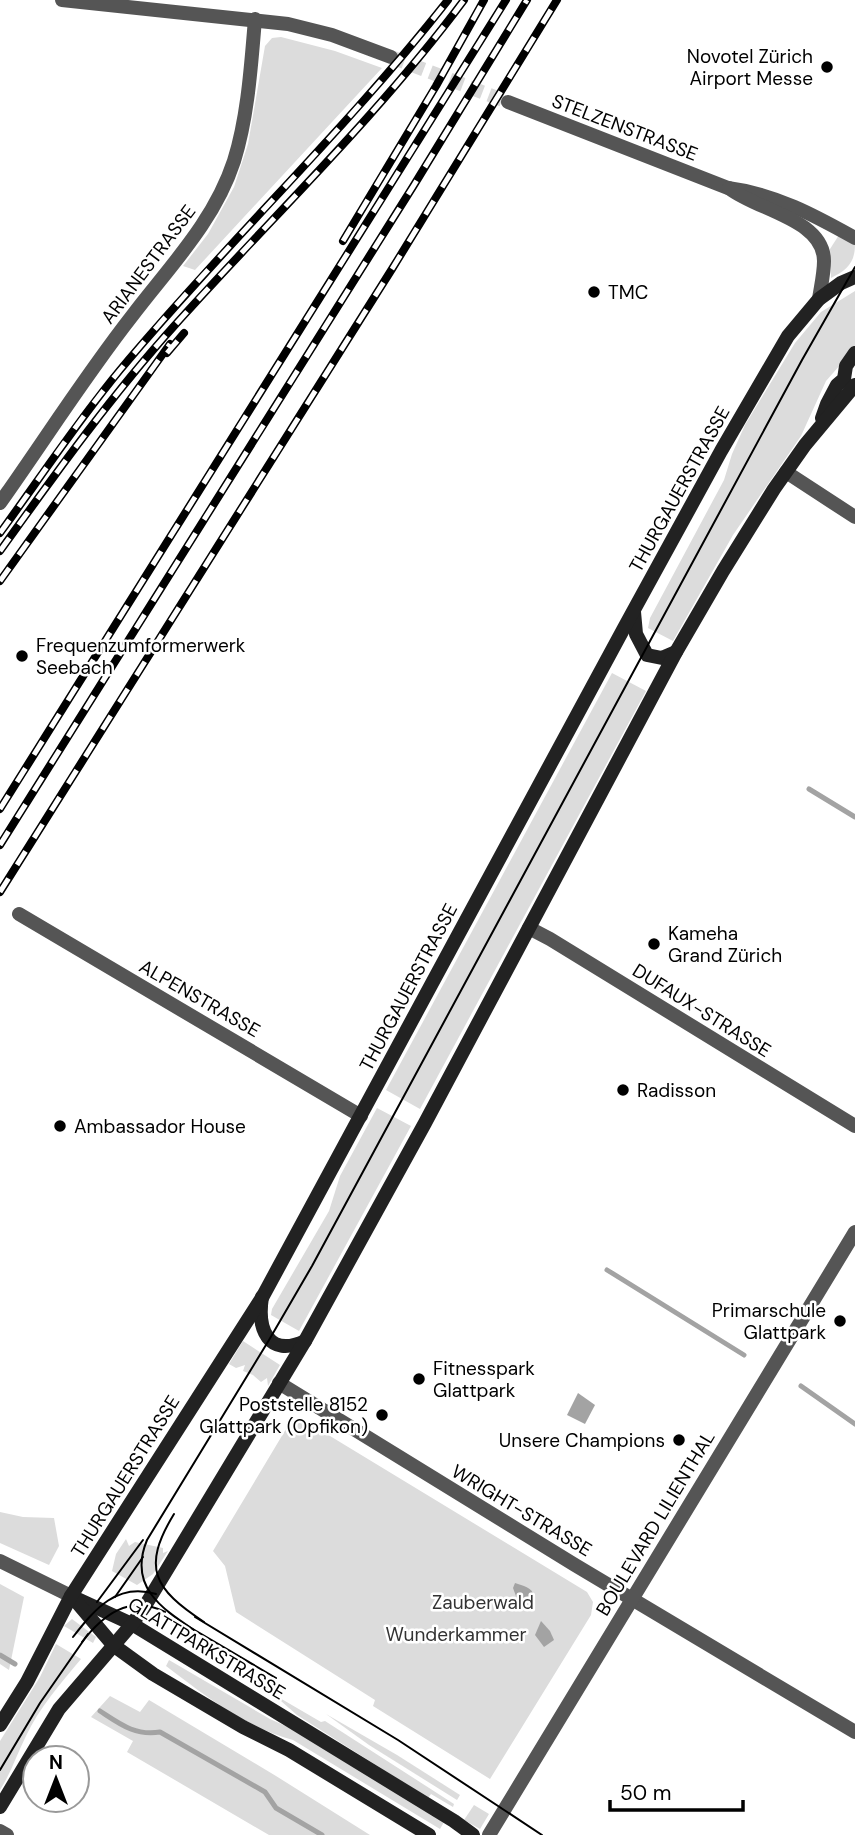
<svg xmlns="http://www.w3.org/2000/svg" width="855" height="1835" viewBox="0 0 855 1835" font-family="'DM Sans',sans-serif">
<style>
.green{fill:#dcdcdc}
.water{fill:#a3a3a3}
.lines{fill:none;stroke-linecap:round;stroke-linejoin:round}
.stream{stroke:#a3a3a3;stroke-width:5}
.street-tunnel{stroke:#d9d9d9;stroke-width:14;stroke-dasharray:14 7;stroke-linecap:butt}
.street{stroke:#555;stroke-width:14}
.secondary{stroke:#222;stroke-width:14}
.tram{stroke:#000;stroke-width:2}
.rail-casing{stroke:#000;stroke-width:8}
.rail{stroke:#fff;stroke-width:5;stroke-dasharray:16;stroke-linecap:butt}
.poi-dot{fill:#000;stroke:#fff;stroke-width:2.5}
.labels{text-anchor:middle;stroke-width:5;stroke-linejoin:round;paint-order:stroke}
.poi-label{font-size:19px;fill:#000;stroke:#fff;text-anchor:start}
.street-label{font-size:19px;fill:#000;stroke:#fff}
.park-label{font-size:19px;fill:#333;stroke:#fff}
</style>
<rect width="100%" height="100%" fill="#fff"/>
<g class="green">
<polygon points="281,37 335,51 382,68 195,270 183,266 208,234 234,187 248,144 265,46 272,38"/>
<path d="M 839,235 L 855,244 C 855,263 847,270 831,278 L 830,249 Z"/>
<polygon points="855,291 855,348 826,381 801,436 733,535 673,641 648,628 650,618 724,480 732,454 745,425 795,343 821,312"/>
<polygon points="612,673 646,691 420,1109 386,1090"/>
<polygon points="377,1108 411,1126 299,1331 271,1315 272,1309 329,1211 340,1176"/>
<polygon points="243,1341 280,1365 268,1386 267,1378 261,1382 253,1375 243,1371 245,1365 236,1368 229,1364"/>
<polygon points="295,1419 302,1419 587,1592 593,1602 591,1615 490,1779 373,1706 375,1700 236,1612 225,1566 213,1551 289,1424"/>
<polygon points="0,1512 23,1517 54,1518 59,1546 49,1565 0,1543"/>
<polygon points="126,1539 129,1546 135,1542 163,1548 163,1553 168,1551 153,1574 137,1585 112,1571 116,1554"/>
<polygon points="0,1584 24,1597 9,1670 0,1664"/>
<polygon points="72,1619 96,1637 93,1643 64,1626"/>
<path d="M 56,1644 L 81,1659 C 61,1683 39,1708 26,1736 C 17,1754 11,1773 0,1790 L 0,1741 L 40,1677 Z"/>
<path d="M 169,1660 L 270,1719 L 290,1728 L 444,1822 L 440,1829 L 293,1740 C 245,1727 204,1695 166,1666 Z"/>
<polygon points="273,1694 321,1722 325,1721 454,1804 453,1807 431,1794 428,1798 297,1715"/>
<polygon points="110,1696 140,1712 149,1700 276,1776 370,1835 269,1835 127,1752 133,1741 91,1717"/>
<polygon points="326,1714 397,1755 460,1795 457,1800 369,1745"/>
<polygon points="474,1805 489,1814 480,1829 464,1820"/>
</g>
<g class="water">
<polygon points="578,1393 595,1405 585,1424 567,1415"/>
<path d="M 515,1583 C 523,1586 532,1587 534,1596 L 520,1607 L 513,1588 Z"/>
<polygon points="541,1621 550,1631 554,1640 544,1647 535,1635"/>
</g>
<g class="lines">
<g class="stream">
<polyline points="809,789 855,817"/>
<polyline points="607,1270 744,1355"/>
<polyline points="801,1386 855,1424"/>
<polyline points="0,1655 15,1664"/>
<path d="M 100,1711 C 120,1724 135,1736 160,1732 L 265,1792 L 276,1808 L 322,1835"/>
</g>
<polyline class="street-tunnel" points="391,57 508,102"/>
<g class="street">
<polyline points="62,0 288,24 332,35 391,57"/>
<path d="M 508,102 L 728,188 C 775,194 814,215 855,238"/>
<path d="M 729,188 C 756,210 824,219 824,261 C 824,273 821,286 819,299"/>
<polyline points="786,472 855,517"/>
<path d="M 0,503 C 44,441 85,376 132,316 C 170,266 214,222 234,161 C 248,116 251,66 255,19"/>
<polyline points="19,914 361,1116"/>
<polyline points="529,928 550,939 855,1126"/>
<polyline points="279,1383 575,1565 855,1732"/>
<polyline points="0,1561 71,1596"/>
<polyline points="0,1831 7,1835"/>
<polyline points="489,1835 855,1232"/>
</g>
<g class="secondary">
<polyline points="822,418 827,404 837,385 844,379 846,366 855,353"/>
<polyline points="634,612 636,634 647,655 662,658 676,652"/>
<path d="M 262,1297 C 257,1329 268,1358 305,1341"/>
<polyline points="71,1596 132,1624 454,1821 473,1835"/>
<polyline points="75,1600 113,1645 153,1674 243,1727 289,1750 429,1835"/>
<polyline points="0,1725 27,1682 71,1596 263,1296 624,628 721,451 788,336 819,299 841,283 855,277"/>
<polyline points="0,1807 59,1709 132,1624 145,1606 305,1341 425,1123 676,652 723,571 774,489 805,445 855,385"/>
</g>
<g class="tram">
<path d="M 174,1514 C 141,1568 154,1589 204,1622"/>
<polyline points="115,1597 143,1557"/>
<polyline points="97,1602 143,1540"/>
<polyline points="195,1617 398,1740 542,1835"/>
<polyline points="186,1625 276,1678"/>
<path d="M 194,1630 C 161,1608 128,1586 147,1540 L 269,1340 L 312,1266 L 802,360 L 855,267"/>
<path d="M 73,1637 C 95,1609 117,1582 156,1594"/>
<path d="M 82,1642 C 103,1615 129,1594 165,1612"/>
<polyline points="0,1770 40,1703 88,1634"/>
</g>
<defs>
<g id="rail">
<polyline points="343,241 436,86 484,0"/>
<polyline points="167,353 184,333"/>
<path d="M 0,533 C 40,478 77,422 120,370 C 226,243 346,130 448,0"/>
<path d="M 0,551 C 56,473 111,396 175,325 C 272,217 377,117 464,0"/>
<polyline points="0,581 170,344"/>
<polyline points="0,809 506,0"/>
<polyline points="0,845 414,185 527,0"/>
<polyline points="0,892 392,269 557,0"/>
</g>
</defs>
<use href="#rail" class="rail-casing"/>
<use href="#rail" class="rail"/>
</g>
<g class="poi-dot">
<circle cx="827" cy="67" r="7"/>
<circle cx="594" cy="292" r="7"/>
<circle cx="22" cy="656" r="7"/>
<circle cx="654" cy="944" r="7"/>
<circle cx="623" cy="1090" r="7"/>
<circle cx="60" cy="1126" r="7"/>
<circle cx="840" cy="1321" r="7"/>
<circle cx="419" cy="1379" r="7"/>
<circle cx="382" cy="1415" r="7"/>
<circle cx="679" cy="1440" r="7"/>
</g>
<g class="labels">
<g class="poi-label">
<text x="813" y="63" text-anchor="end">Novotel Zürich<tspan x="813" dy="22">Airport Messe</tspan></text>
<text x="608" y="299">TMC</text>
<text x="36" y="652">Frequenzumformerwerk<tspan x="36" dy="22">Seebach</tspan></text>
<text x="668" y="940">Kameha<tspan x="668" dy="22">Grand Zürich</tspan></text>
<text x="637" y="1097">Radisson</text>
<text x="74" y="1133">Ambassador House</text>
<text x="826" y="1317" text-anchor="end">Primarschule<tspan x="826" dy="22">Glattpark</tspan></text>
<text x="433" y="1375">Fitnesspark<tspan x="433" dy="22">Glattpark</tspan></text>
<text x="368" y="1411" text-anchor="end">Poststelle 8152<tspan x="368" dy="22">Glattpark (Opfikon)</tspan></text>
<text x="665" y="1447" text-anchor="end">Unsere Champions</text>
</g>
<g class="street-label">
<text transform="translate(625 127) rotate(21)" y="7">STELZENSTRASSE</text>
<text transform="translate(148 264) rotate(-53)" y="7">ARIANESTRASSE</text>
<text transform="translate(679 489) rotate(-61)" y="7">THURGAUERSTRASSE</text>
<text transform="translate(408 987) rotate(-62)" y="7">THURGAUERSTRASSE</text>
<text transform="translate(200 998) rotate(30)" y="7">ALPENSTRASSE</text>
<text transform="translate(702 1010) rotate(32)" y="7">DUFAUX-STRASSE</text>
<text transform="translate(125 1476) rotate(-58)" y="7">THURGAUERSTRASSE</text>
<text transform="translate(522 1510) rotate(31)" y="7">WRIGHT-STRASSE</text>
<text transform="translate(655 1523) rotate(-59)" y="7">BOULEVARD LILIENTHAL</text>
<text transform="translate(207 1648) rotate(31)" y="7">GLATTPARKSTRASSE</text>
</g>
<g class="park-label">
<text x="483" y="1609">Zauberwald</text>
<text x="456" y="1641">Wunderkammer</text>
</g>
</g>
<g transform="translate(56 1779)"><circle r="33" fill="#ffffff" stroke="#999999" stroke-width="2"/>
<path d="M0-5L12 26L0 18L-12 26Z" fill="#000000"/>
<text y="-10" font-size="19" font-weight="bold" text-anchor="middle" fill="#000000">N</text>
</g>
<path d="M610 1800v10h133v-10" fill="none" stroke="#000000" stroke-width="3.5"/>
<text x="620" y="1800" font-size="21" fill="#000000" stroke="#ffffff" stroke-width="5" paint-order="stroke">50 m</text>
</svg>
